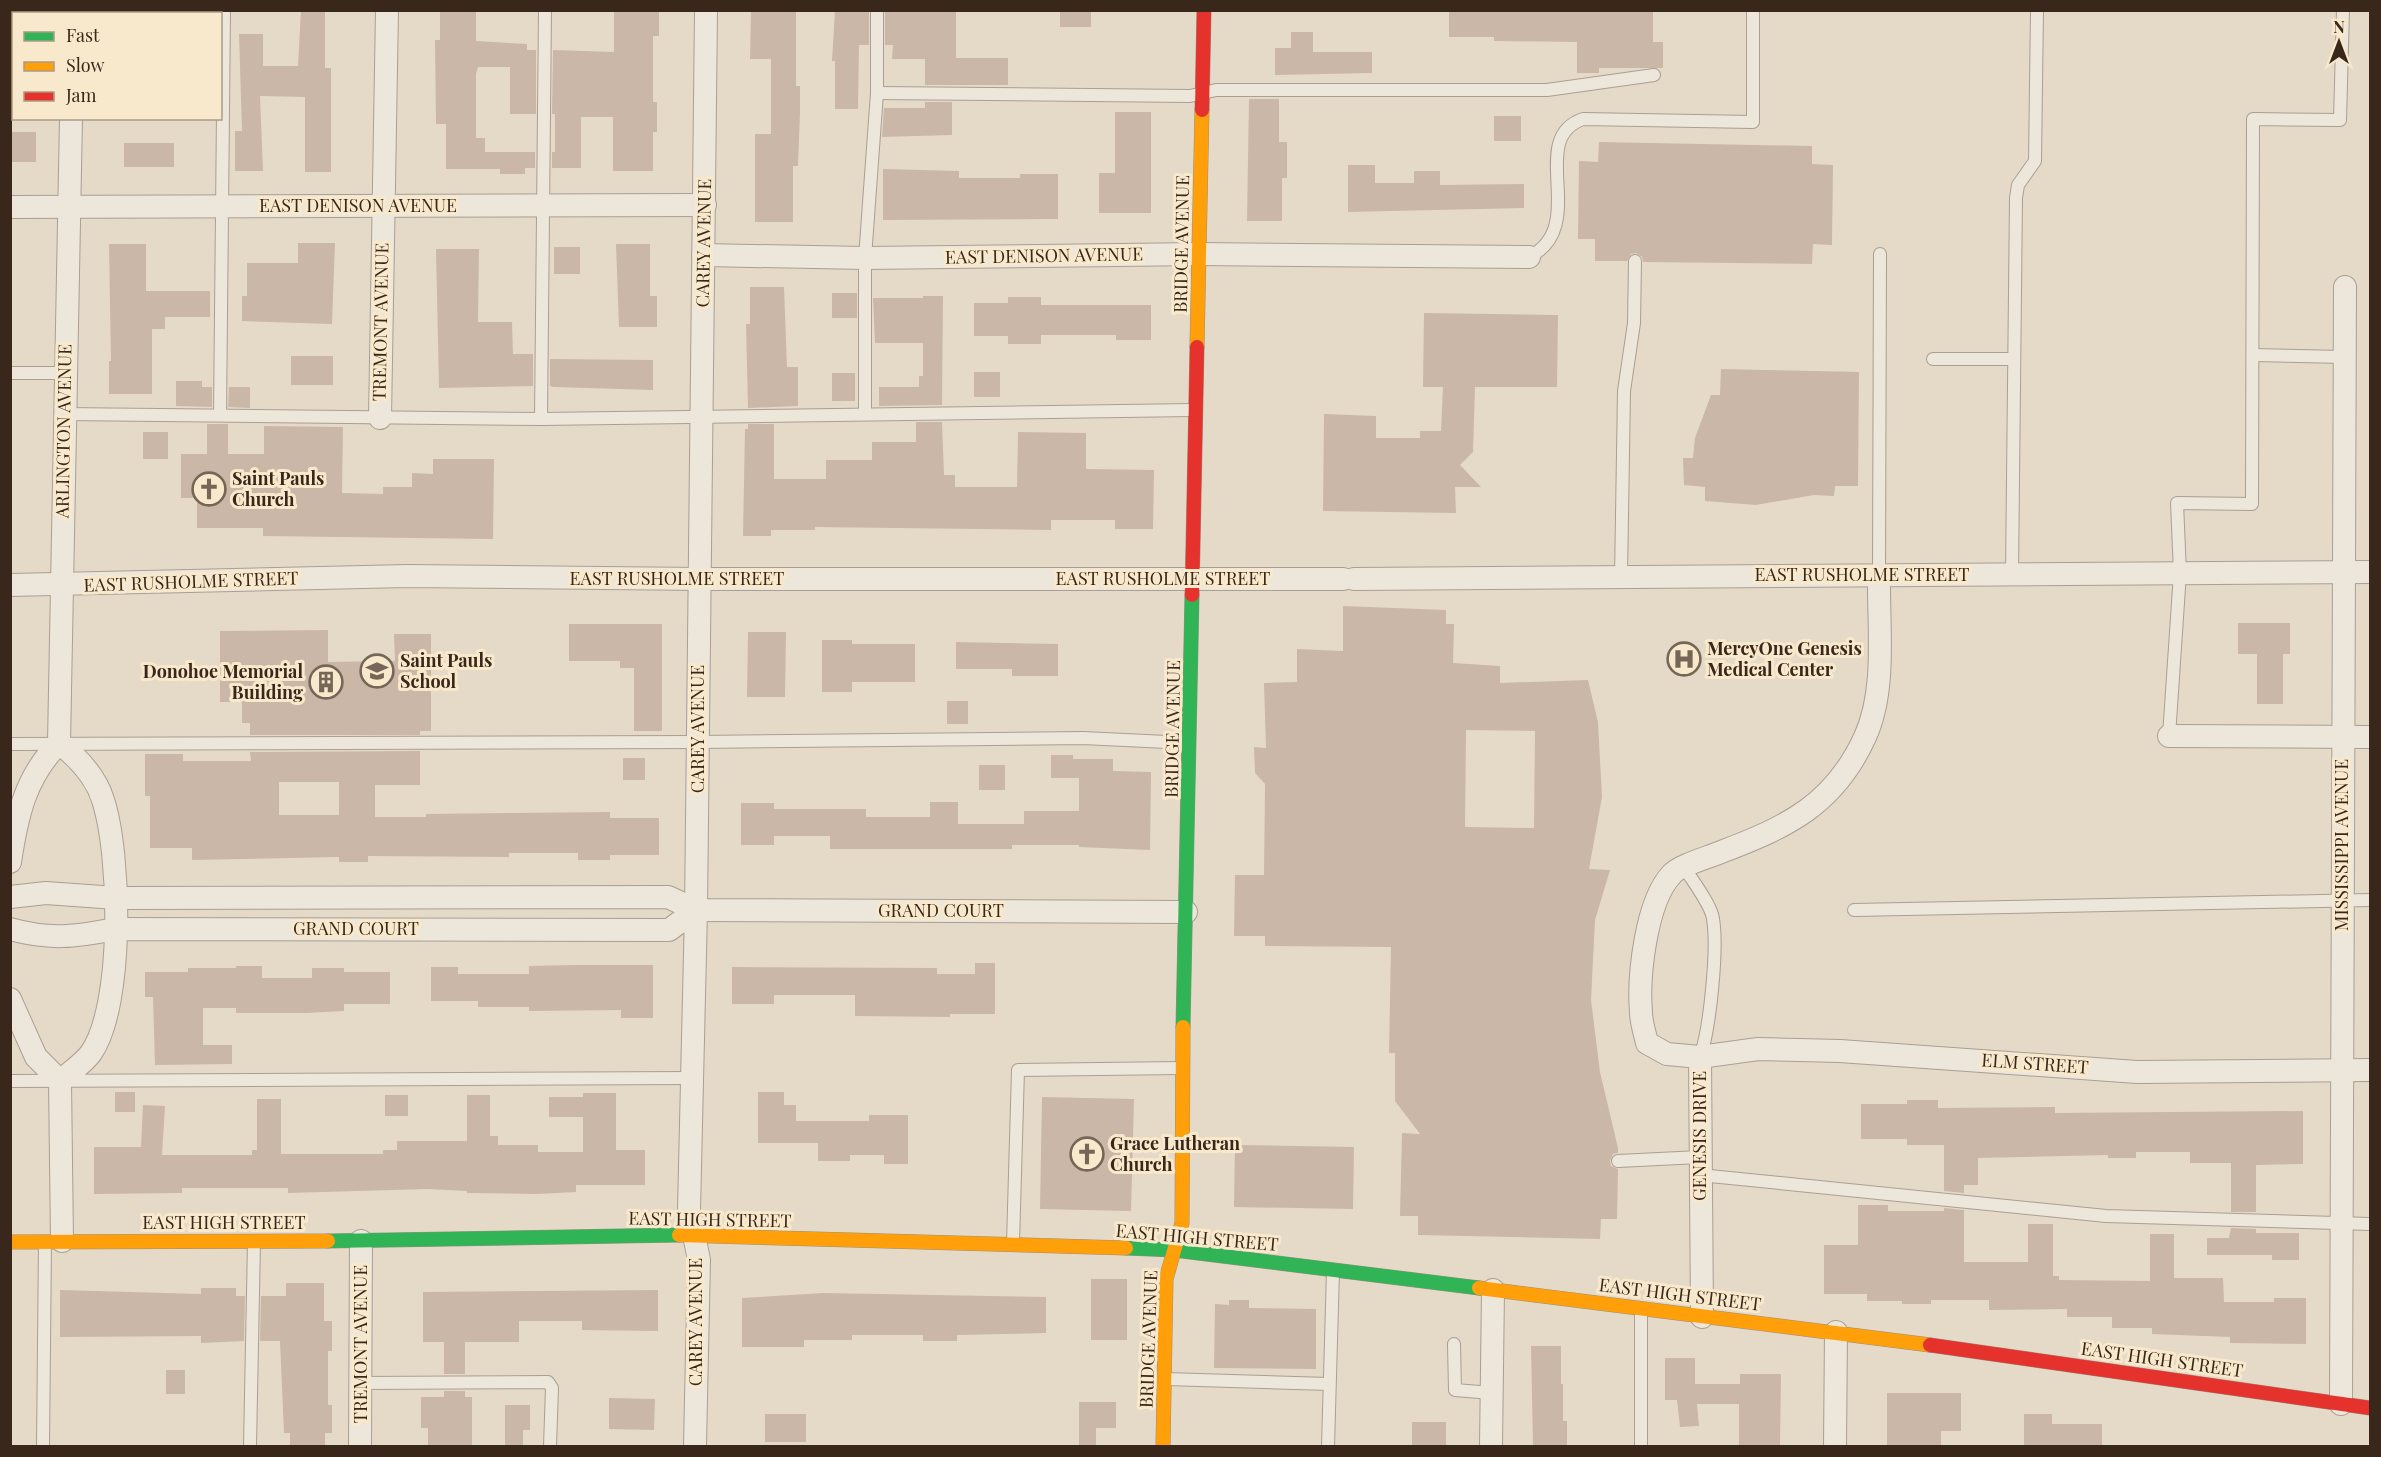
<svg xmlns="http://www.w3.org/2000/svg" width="2381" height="1457" viewBox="0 0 2381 1457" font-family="'Playfair Display',serif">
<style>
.building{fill:#cab7a8;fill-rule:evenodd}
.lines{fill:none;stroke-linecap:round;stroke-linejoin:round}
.lane-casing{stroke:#aa9f92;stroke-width:14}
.street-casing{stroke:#aa9f92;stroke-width:24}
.fast-casing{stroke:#998f82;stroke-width:15}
.slow-casing{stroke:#998f82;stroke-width:15}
.jam-casing{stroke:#998f82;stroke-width:15}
.lane{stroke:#ece6db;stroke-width:12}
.street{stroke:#ece6db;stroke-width:22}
.fast{stroke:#30b455;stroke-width:14}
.slow{stroke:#ff9f0a;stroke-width:14}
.jam{stroke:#e5322d;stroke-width:14}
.labels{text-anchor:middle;stroke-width:6;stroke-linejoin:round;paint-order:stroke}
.street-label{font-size:18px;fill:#38271a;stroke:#f9e9cc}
.poi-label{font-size:18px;font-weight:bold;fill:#38271a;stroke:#f9e9cc;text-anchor:start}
</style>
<rect width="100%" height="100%" fill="#e5dac8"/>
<g class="building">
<polygon points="301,10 325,10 325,68 331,68 331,172 305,172 305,97 260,96 263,171 235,171 235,131 242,131 239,34 263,34 263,66 298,66"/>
<polygon points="440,10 476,10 476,41 527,44 527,50 536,50 536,114 510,114 510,67 478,67 476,74 476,138 485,138 485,152 535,152 535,168 525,168 525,174 500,174 500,169 446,169 446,124 436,124 435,40 440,40"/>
<polygon points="614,10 659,10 659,36 653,36 653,102 657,102 657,132 653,132 653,171 613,171 613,117 581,117 581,168 552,168 552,152 555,152 555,114 552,114 553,50 614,52"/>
<polygon points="751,10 796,10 796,86 800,86 800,113 798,166 793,166 793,222 755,222 755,134 771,134 771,59 750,59"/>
<polygon points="835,10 869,10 869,45 859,45 858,109 835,109 835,61 832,61"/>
<polygon points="885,10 956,10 956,58 1008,58 1008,85 925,85 925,59 892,59 893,45 885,45"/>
<rect x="1060" y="10" width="31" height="17"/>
<polygon points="1449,10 1653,10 1653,42 1663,42 1663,68 1599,68 1599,73 1577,73 1577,42 1494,41 1494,37 1449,37"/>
<polygon points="1291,32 1313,32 1313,52 1372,52 1372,73 1275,75 1275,48 1291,48"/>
<polygon points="1249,99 1279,99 1279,142 1287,142 1287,178 1282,178 1282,221 1247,221"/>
<polygon points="925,102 952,102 952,135 882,137 884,108 925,108"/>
<polygon points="1115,112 1151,112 1151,213 1099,213 1099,173 1115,173"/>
<rect x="1494" y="116" width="27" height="25"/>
<rect x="10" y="132" width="26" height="30"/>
<polygon points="1599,142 1812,146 1812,164 1833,165 1832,245 1813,244 1812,264 1643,262 1642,257 1636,253 1631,254 1627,261 1595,261 1595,239 1578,239 1579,161 1598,162"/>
<rect x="124" y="143" width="50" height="24"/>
<polygon points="1348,165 1375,165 1375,183 1414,183 1414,171 1440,171 1440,185 1524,184 1524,208 1348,212"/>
<polygon points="883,169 959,171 959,178 1020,178 1020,174 1058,174 1058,219 883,220"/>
<polygon points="298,243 335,243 332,324 242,321 242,296 247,296 247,263 298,263"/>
<polygon points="109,244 146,244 146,291 210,291 210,317 165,317 165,329 152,329 152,394 109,394 109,361 111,361"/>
<polygon points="616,244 650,244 650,296 657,296 657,327 619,327"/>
<rect x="554" y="247" width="26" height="27"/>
<polygon points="436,249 479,249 478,322 512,322 513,354 533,354 533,386 439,388"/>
<polygon points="750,287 784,287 787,367 798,367 798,406 748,408 746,324 750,324"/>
<rect x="832" y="293" width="25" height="25"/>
<polygon points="923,296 943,296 942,405 879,406 879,387 919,387 919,376 923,376 923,343 875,343 873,298 923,298"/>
<polygon points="1008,297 1041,297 1041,305 1151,305 1151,340 1116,340 1116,335 1041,335 1041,344 1008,344 1008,336 974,336 974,303 1008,303"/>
<polygon points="1424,313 1558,315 1557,387 1475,387 1473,452 1460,465 1481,487 1455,487 1456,513 1323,511 1324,414 1376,416 1376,438 1420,438 1420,431 1441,431 1443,387 1423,387"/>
<rect x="291" y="356" width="42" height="29"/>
<polygon points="550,359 653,360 653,390 553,387 550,386"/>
<polygon points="1721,369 1859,372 1858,486 1835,486 1834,496 1814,495 1756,505 1705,501 1705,487 1684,485 1683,458 1693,458 1695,438 1711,395 1720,395"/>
<rect x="974" y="372" width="26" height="25"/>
<rect x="832" y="373" width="23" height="28"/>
<polygon points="176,381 202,381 202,387 212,387 212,407 176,406"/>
<polygon points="229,387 250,387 250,408 228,407"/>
<polygon points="916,422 942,422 944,475 955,475 955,487 1017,487 1018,432 1086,433 1086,469 1154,470 1153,529 1115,529 1115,520 1051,520 1051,530 815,527 815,530 771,530 771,536 743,536 745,429 748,429 748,424 774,424 774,479 826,479 826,460 872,460 872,442 916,442"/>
<polygon points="207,424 228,424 228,454 264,454 264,426 343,427 342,493 383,494 383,487 412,487 412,473 433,474 433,459 494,459 493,539 263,536 263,528 197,528 197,498 181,498 181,454 207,454"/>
<rect x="143" y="432" width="25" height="27"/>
<path d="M 1343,606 L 1446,610 L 1446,624 L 1454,624 L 1453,663 L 1500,666 L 1500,683 L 1588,680 L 1598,722 L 1602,797 L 1589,869 L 1610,870 L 1595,920 L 1591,1000 L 1600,1072 L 1618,1148 L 1618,1153 L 1613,1154 L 1610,1161 L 1611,1166 L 1618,1169 L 1617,1219 L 1601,1219 L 1600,1239 L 1418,1235 L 1418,1216 L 1400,1216 L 1402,1133 L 1420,1134 L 1395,1101 L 1395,1053 L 1389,1053 L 1391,947 L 1265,946 L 1265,936 L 1234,936 L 1235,875 L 1264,875 L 1265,784 L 1255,773 L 1254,747 L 1266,748 L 1264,683 L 1297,682 L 1297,649 L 1343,651 ZM 1466,730 L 1535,731 L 1534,828 L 1465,827 Z"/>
<polygon points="2238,623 2290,623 2290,654 2283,654 2283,704 2257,704 2257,654 2238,654"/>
<polygon points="569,624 662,624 662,731 634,731 634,668 620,668 620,661 569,661"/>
<polygon points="328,630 328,662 395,661 394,634 431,634 431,731 420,731 420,735 250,735 250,723 242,723 242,702 220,702 220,631"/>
<polygon points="748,632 786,632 785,697 747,697"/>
<polygon points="822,640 852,640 852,644 915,644 915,682 852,682 852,692 822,692"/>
<polygon points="956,642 1058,644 1058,676 1012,676 1012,669 956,669"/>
<rect x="947" y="701" width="21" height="23"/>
<path d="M 420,751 L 420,785 L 375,785 L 375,817 L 426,817 L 426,814 L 610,812 L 610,818 L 659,818 L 659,855 L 610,855 L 610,860 L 578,860 L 578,853 L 509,853 L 509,857 L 368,856 L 368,862 L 339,862 L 339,857 L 192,860 L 192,848 L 150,848 L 150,796 L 145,796 L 145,754 L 183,754 L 183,761 L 251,761 L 250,752 ZM 279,782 L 339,782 L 339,815 L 279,815 Z"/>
<polygon points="1051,755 1073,755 1073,759 1113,759 1113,771 1151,772 1150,850 1079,847 1079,845 1012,845 1012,849 830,849 830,836 774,836 774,845 741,845 741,803 774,803 774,809 866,809 866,817 930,817 930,802 958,802 958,824 1024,824 1024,811 1079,811 1079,778 1051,778"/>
<rect x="623" y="758" width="22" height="22"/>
<rect x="979" y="765" width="26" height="25"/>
<polygon points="975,963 995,963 995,1014 950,1014 950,1017 855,1016 855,995 774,995 774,1004 732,1004 732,967 937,968 937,974 975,974"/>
<polygon points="574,965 653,965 653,1018 621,1018 621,1010 529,1011 529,1007 478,1007 478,1001 431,1001 431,967 458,967 458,974 529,974 529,966"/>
<polygon points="236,966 262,966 262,978 312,978 312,968 344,968 344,972 390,972 390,1004 344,1004 344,1011 306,1013 236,1013 236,1008 203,1008 203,1045 232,1045 232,1064 155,1065 153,997 145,997 145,972 188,972 188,968 236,968"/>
<rect x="115" y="1092" width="20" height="20"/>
<polygon points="758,1092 784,1092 784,1105 796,1105 796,1121 869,1121 869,1115 908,1115 908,1164 884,1164 884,1155 850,1155 850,1161 818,1161 818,1143 758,1143"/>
<polygon points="583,1093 616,1093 616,1150 645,1150 645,1185 576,1185 576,1192 538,1194 467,1193 467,1191 427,1189 288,1193 288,1188 182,1188 182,1193 94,1194 94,1147 141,1147 143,1105 165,1106 162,1155 252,1155 252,1150 257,1150 257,1099 281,1099 281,1154 383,1154 383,1150 397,1150 397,1141 467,1141 467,1095 490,1095 490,1136 498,1136 498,1145 538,1145 538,1152 583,1152 583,1117 549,1117 549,1097 583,1097"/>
<rect x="385" y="1095" width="23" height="21"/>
<polygon points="1042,1097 1134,1099 1131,1211 1040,1209"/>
<polygon points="1907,1100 1938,1100 1938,1108 2055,1107 2055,1113 2303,1111 2303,1164 2256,1165 2256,1212 2231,1212 2231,1163 2190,1163 2190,1152 2136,1152 2136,1158 2108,1158 2108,1155 1978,1158 1978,1185 1964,1185 1964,1193 1944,1191 1944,1145 1907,1145 1907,1139 1861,1139 1861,1104 1907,1104"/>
<polygon points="1235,1145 1354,1147 1353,1209 1234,1207"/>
<polygon points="1858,1205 1888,1205 1888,1211 1944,1211 1944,1208 1964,1210 1964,1262 2028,1262 2028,1224 2053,1224 2053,1276 2059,1276 2059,1280 2150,1281 2150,1234 2174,1234 2174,1278 2223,1278 2224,1302 2274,1302 2274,1298 2306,1298 2306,1344 2230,1343 2230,1337 2152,1334 2152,1328 2112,1328 2112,1317 2067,1317 2067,1309 1989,1310 1989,1300 1931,1300 1931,1304 1902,1304 1902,1301 1867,1301 1867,1294 1824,1294 1824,1245 1858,1245"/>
<polygon points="2231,1228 2256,1229 2256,1233 2299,1233 2299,1260 2272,1260 2272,1255 2207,1255 2207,1238 2229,1238"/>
<rect x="1091" y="1279" width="36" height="61"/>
<polygon points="286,1283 324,1283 324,1321 332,1321 332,1351 328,1351 328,1405 332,1405 332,1433 325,1433 325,1446 290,1446 290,1433 284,1433 280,1341 260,1341 261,1296 286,1296"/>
<polygon points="201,1288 236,1288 236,1296 245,1296 244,1341 201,1343 201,1336 60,1337 60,1290 201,1294"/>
<polygon points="658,1290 658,1331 582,1330 582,1321 519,1321 519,1342 465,1342 465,1374 444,1374 444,1342 423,1342 423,1292"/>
<polygon points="823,1293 1046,1297 1046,1333 957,1335 957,1341 923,1341 923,1335 852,1335 852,1340 804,1340 804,1347 742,1347 742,1298"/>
<polygon points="1229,1300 1249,1300 1249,1308 1316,1309 1316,1369 1214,1368 1215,1304 1229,1305"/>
<polygon points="1531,1346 1561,1346 1561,1384 1563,1384 1563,1421 1567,1421 1567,1445 1533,1445"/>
<polygon points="1665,1358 1695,1358 1695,1384 1740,1384 1740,1374 1781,1374 1780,1446 1739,1446 1739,1404 1697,1404 1699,1426 1680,1427 1677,1400 1665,1400"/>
<rect x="166" y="1370" width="19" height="24"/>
<polygon points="444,1391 465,1391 465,1397 472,1397 472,1446 428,1446 428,1428 421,1428 421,1397 444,1397"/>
<polygon points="1887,1393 1961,1393 1961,1431 1941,1431 1941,1446 1887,1446"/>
<polygon points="609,1398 655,1399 654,1430 609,1429"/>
<polygon points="1079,1402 1116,1402 1116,1428 1096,1428 1096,1446 1079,1446"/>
<polygon points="505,1405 530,1405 530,1430 523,1430 523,1446 505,1446"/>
<rect x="765" y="1414" width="41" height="28"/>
<polygon points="2024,1414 2052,1414 2052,1424 2102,1424 2102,1446 2024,1446"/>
<rect x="1412" y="1422" width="34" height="24"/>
</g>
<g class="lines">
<defs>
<g id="lane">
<polyline points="877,93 1190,96 1216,90 1547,90 1654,75"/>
<path d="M 1529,257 C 1591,226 1525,139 1583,119 L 1753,122 L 1753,10"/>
<polyline points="2253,355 2344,357"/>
<polyline points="1933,359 2014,359"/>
<polyline points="10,373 65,373"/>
<polyline points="865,413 865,258 877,93 877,10"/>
<polyline points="63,414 541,419 1193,410"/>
<polyline points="220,415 224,10"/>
<polyline points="541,419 545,10"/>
<polyline points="2012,574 2016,198 2018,185 2035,161 2037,10"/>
<polyline points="1879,575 1880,254"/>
<polyline points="1621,577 1624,391 1634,323 1635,261"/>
<polyline points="2169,736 2180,573 2177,503 2252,504 2253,119 2340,120 2343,10"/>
<polyline points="10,744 698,742 1083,738 1188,743"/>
<path d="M 1684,867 C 1692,880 1712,906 1713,919 C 1718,949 1710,1029 1700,1057"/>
<polyline points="1854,910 2370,900"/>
<polyline points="10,1081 693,1078"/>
<polyline points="1618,1161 1700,1157"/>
<polyline points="1700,1175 2106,1216 2370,1224"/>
<polyline points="1013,1243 1018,1070 1181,1068"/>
<polyline points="1454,1344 1455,1390 1492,1393"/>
<polyline points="1166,1379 1329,1384"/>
<polyline points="360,1383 548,1382 552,1388 550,1446"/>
<polyline points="43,1446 45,1243"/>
<polyline points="250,1446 254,1242"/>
<polyline points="1328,1446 1333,1271"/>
<polyline points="1641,1446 1641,1310"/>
</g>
<g id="street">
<polyline points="74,14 74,10"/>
<polyline points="10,207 705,205"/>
<polyline points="703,255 865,258 1200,254 1529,257"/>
<polyline points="380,418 387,10"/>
<polyline points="1354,579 2370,572"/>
<polyline points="10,585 407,576 699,579 1343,579"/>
<polyline points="2169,736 2370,737"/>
<path d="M 59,743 C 77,757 96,777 103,800 C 121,855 124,1006 91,1053 C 83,1064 69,1073 60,1081"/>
<path d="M 10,862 C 17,816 25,777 59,743 L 71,118"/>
<polyline points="10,897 46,893 116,898 668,897 696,910 1186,912"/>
<path d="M 10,929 C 50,940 75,937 115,929 L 669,930 L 696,910"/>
<polyline points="10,999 36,1057 60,1081 62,1241"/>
<polyline points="1700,1057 1758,1049 1840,1051 2137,1072 2370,1070"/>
<path d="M 1702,1317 L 1700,1057 L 1667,1054 L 1647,1043 C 1645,1033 1641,1023 1641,1012 C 1638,976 1646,901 1672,874 C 1680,865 1710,857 1721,852 C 1787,827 1834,805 1865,737 C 1887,689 1878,626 1879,575"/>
<polyline points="2341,1404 2345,287"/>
<polyline points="360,1446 361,1241"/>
<polyline points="695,1446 699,1260 689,1210 696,910 706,10"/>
<polyline points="1491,1446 1493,1290"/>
<polyline points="1835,1446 1836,1332"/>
</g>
<g id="fast">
<polyline points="1183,1027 1192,595"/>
<polyline points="328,1241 679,1235"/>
<polyline points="1126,1248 1174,1250 1479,1288"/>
</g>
<g id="slow">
<polyline points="1197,347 1202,110"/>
<polyline points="679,1235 1126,1248"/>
<polyline points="10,1242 328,1241"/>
<polyline points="1479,1288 1930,1345"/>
<polyline points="1163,1446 1166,1279 1182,1223 1183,1027"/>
</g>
<g id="jam">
<polyline points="1202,110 1204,10"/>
<polyline points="1192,595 1197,347"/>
<polyline points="1930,1345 2370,1408"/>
</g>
</defs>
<use href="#lane" class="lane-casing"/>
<use href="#street" class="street-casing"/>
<use href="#fast" class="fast-casing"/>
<use href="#slow" class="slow-casing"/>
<use href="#jam" class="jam-casing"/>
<use href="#lane" class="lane"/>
<use href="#street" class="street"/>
<use href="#fast" class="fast"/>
<use href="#slow" class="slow"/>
<use href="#jam" class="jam"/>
</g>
<defs>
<symbol id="church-ring" viewBox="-11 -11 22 22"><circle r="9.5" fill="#f9e9cc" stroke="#756657" stroke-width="1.5"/><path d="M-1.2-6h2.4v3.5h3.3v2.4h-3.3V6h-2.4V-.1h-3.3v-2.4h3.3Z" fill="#756657"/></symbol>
<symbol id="hospital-ring" viewBox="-11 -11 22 22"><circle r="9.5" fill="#f9e9cc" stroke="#756657" stroke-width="1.5"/><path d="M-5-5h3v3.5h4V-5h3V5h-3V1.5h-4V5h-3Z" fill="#756657"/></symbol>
<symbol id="school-ring" viewBox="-11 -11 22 22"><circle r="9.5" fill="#f9e9cc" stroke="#756657" stroke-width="1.5"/><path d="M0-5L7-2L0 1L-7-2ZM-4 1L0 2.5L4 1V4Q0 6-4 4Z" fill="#756657"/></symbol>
<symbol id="building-ring" viewBox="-11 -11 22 22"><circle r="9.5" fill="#f9e9cc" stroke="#756657" stroke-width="1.5"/><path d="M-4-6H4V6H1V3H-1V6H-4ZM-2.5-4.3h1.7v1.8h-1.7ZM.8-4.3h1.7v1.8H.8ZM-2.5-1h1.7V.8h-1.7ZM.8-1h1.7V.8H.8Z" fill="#756657"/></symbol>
</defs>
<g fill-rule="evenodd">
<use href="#church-ring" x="190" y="470" width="38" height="38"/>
<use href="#hospital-ring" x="1665" y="640" width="38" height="38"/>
<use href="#school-ring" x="358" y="652" width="38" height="38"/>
<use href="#building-ring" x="307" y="663" width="38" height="38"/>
<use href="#church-ring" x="1068" y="1135" width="38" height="38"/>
</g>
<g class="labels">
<g class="street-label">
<text x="358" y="212">EAST DENISON AVENUE</text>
<text transform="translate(704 243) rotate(-89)" y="6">CAREY AVENUE</text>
<text transform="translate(1182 244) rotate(-89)" y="6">BRIDGE AVENUE</text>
<text transform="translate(1044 256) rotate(-1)" y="6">EAST DENISON AVENUE</text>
<text transform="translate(381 322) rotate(-89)" y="6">TREMONT AVENUE</text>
<text transform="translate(64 431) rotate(-89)" y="6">ARLINGTON AVENUE</text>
<text x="1862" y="581">EAST RUSHOLME STREET</text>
<text x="677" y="585">EAST RUSHOLME STREET</text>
<text x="1163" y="585">EAST RUSHOLME STREET</text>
<text transform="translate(191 582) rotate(-2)" y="6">EAST RUSHOLME STREET</text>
<text transform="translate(698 729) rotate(-90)" y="6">CAREY AVENUE</text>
<text transform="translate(1173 729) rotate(-89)" y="6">BRIDGE AVENUE</text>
<text transform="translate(2342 845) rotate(-90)" y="6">MISSISSIPPI AVENUE</text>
<text x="941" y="917">GRAND COURT</text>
<text x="356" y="935">GRAND COURT</text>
<text transform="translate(2035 1064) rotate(4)" y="6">ELM STREET</text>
<text transform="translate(1700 1136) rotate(-90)" y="6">GENESIS DRIVE</text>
<text transform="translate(710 1220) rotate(1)" y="6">EAST HIGH STREET</text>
<text x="224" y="1229">EAST HIGH STREET</text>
<text transform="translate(1197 1238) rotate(5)" y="6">EAST HIGH STREET</text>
<text transform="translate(1680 1295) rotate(7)" y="6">EAST HIGH STREET</text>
<text transform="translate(696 1322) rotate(-90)" y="6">CAREY AVENUE</text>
<text transform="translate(1149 1339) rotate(-88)" y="6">BRIDGE AVENUE</text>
<text transform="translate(361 1344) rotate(-90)" y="6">TREMONT AVENUE</text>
<text transform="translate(2162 1360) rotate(8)" y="6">EAST HIGH STREET</text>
</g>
<g class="poi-label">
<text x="232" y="485">Saint Pauls<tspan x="232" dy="21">Church</tspan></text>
<text x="1707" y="655">MercyOne Genesis<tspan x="1707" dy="21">Medical Center</tspan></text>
<text x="400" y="667">Saint Pauls<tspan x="400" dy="21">School</tspan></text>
<text x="303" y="678" text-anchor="end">Donohoe Memorial<tspan x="303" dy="21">Building</tspan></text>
<text x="1110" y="1150">Grace Lutheran<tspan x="1110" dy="21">Church</tspan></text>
</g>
</g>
<rect width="2381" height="1457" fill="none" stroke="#38271a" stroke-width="24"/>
<rect x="12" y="12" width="210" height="108" fill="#f9e9cc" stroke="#ac9b85" stroke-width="1.5"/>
<rect x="24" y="32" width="30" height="9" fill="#30b455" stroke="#ac9b85" stroke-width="1.5"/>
<text x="66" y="42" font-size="18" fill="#38271a">Fast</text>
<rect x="24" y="62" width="30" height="9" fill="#ff9f0a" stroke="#ac9b85" stroke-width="1.5"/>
<text x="66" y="72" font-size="18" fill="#38271a">Slow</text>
<rect x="24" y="92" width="30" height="9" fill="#e5322d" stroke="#ac9b85" stroke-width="1.5"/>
<text x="66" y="102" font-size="18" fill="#38271a">Jam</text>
<g transform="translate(2339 42)" stroke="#f9e9cc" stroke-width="4.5" paint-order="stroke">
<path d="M0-4.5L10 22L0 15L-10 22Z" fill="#38271a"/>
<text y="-9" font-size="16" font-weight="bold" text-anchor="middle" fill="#38271a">N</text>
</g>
</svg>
